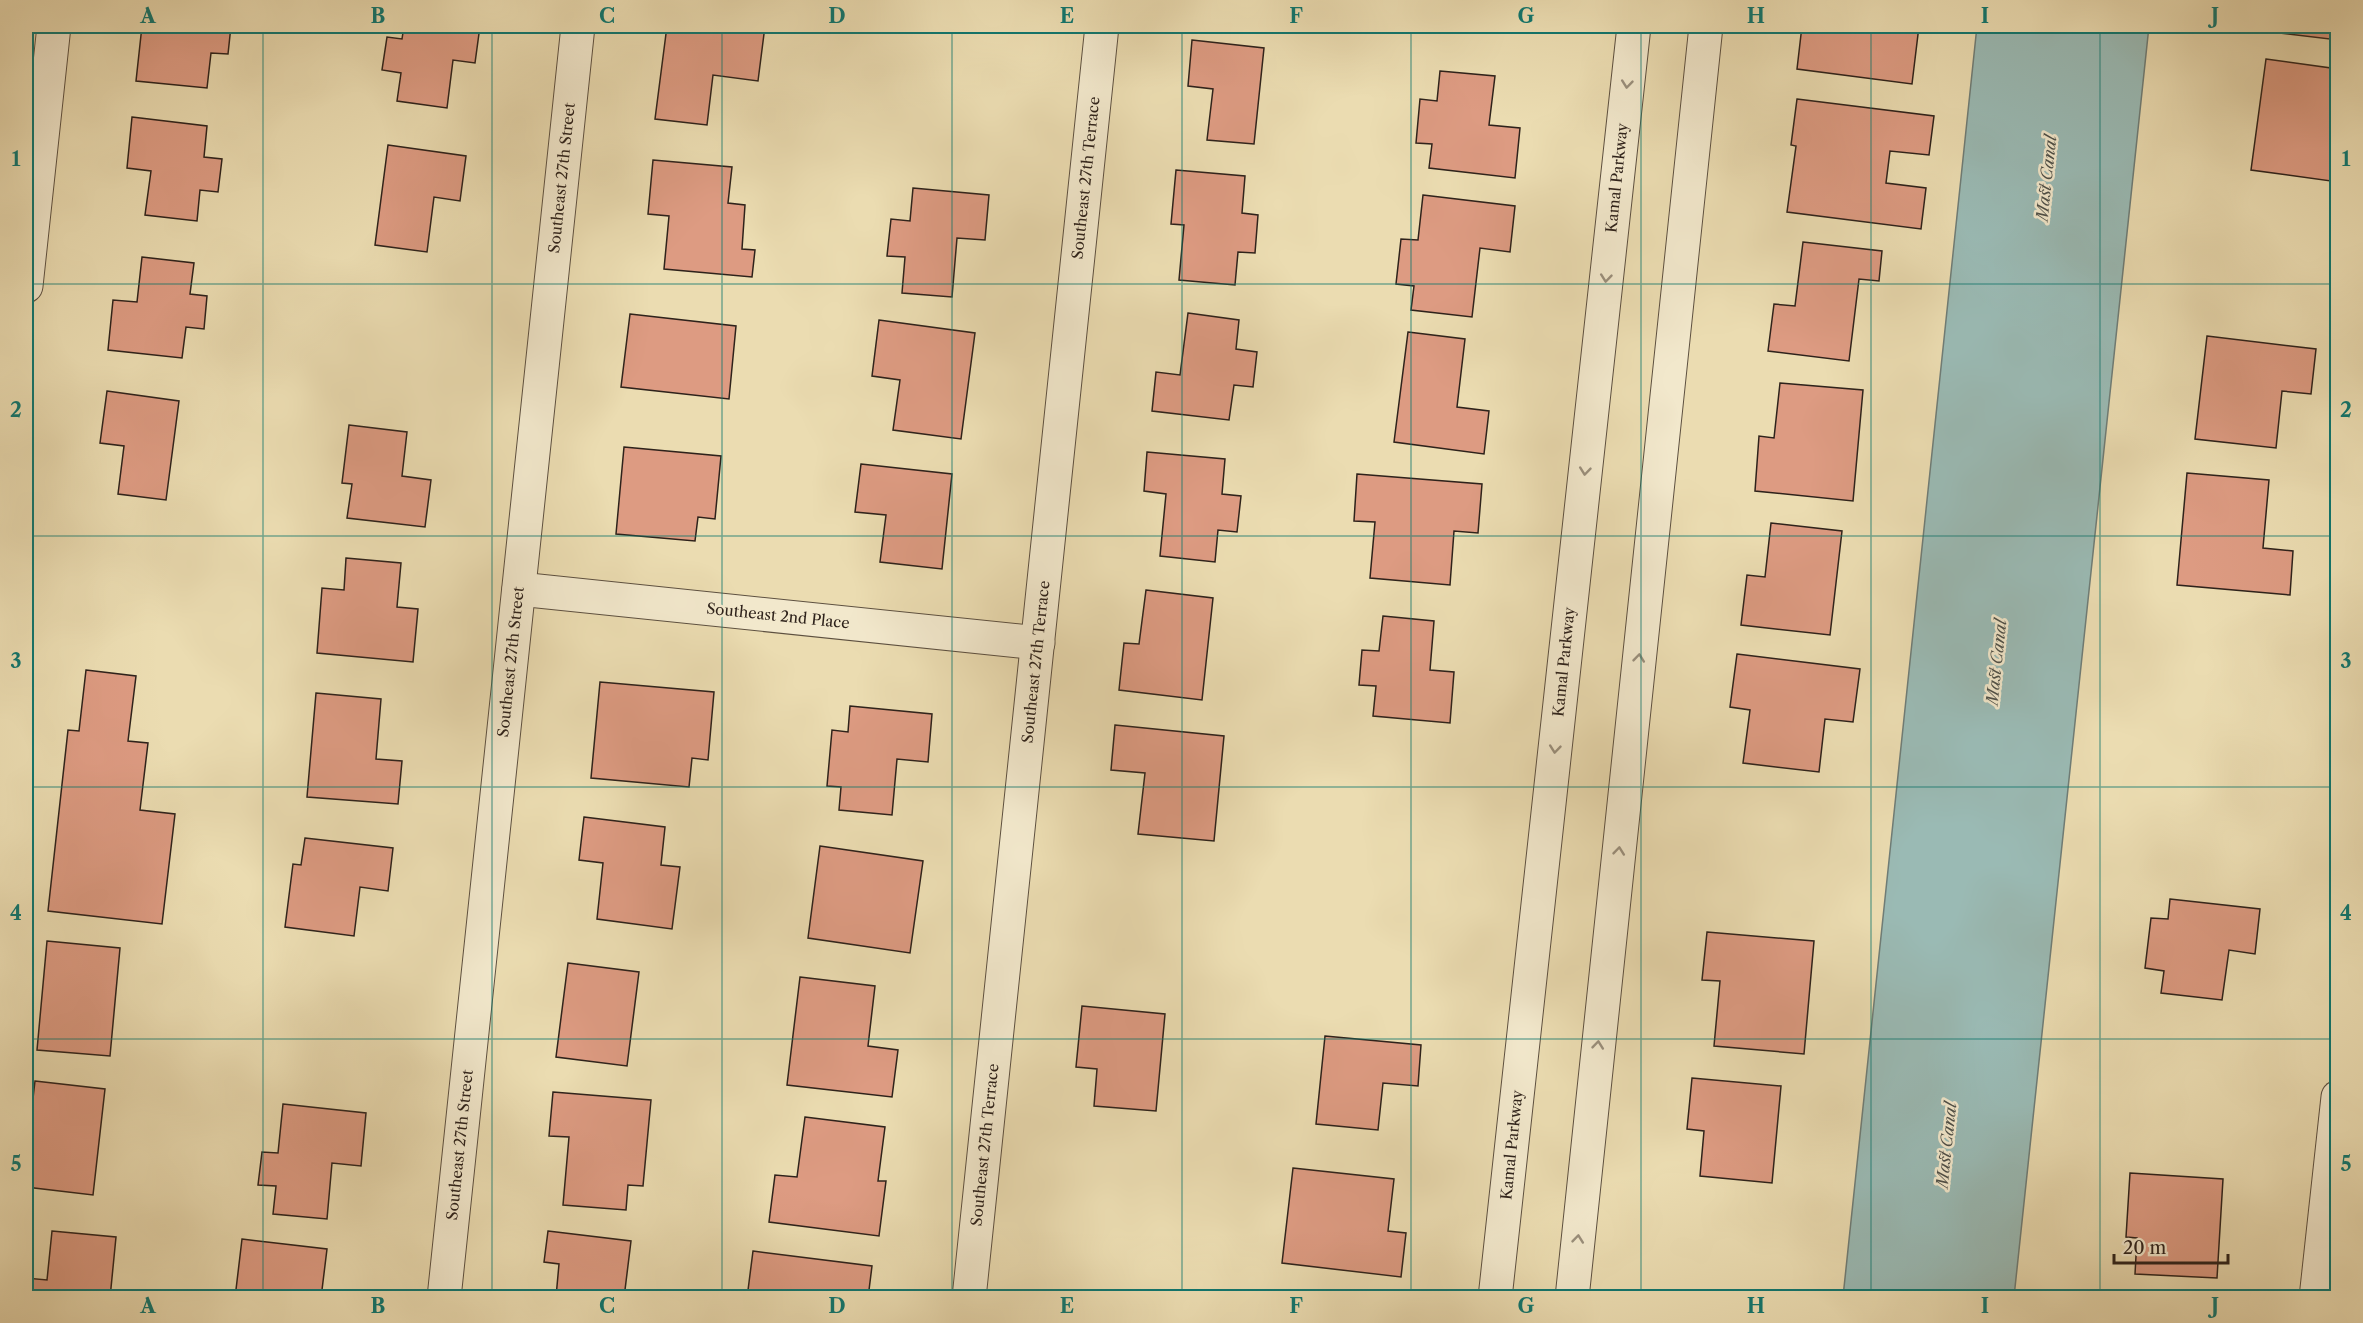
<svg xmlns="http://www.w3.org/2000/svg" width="2363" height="1323" viewBox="0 0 2363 1323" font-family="'Libre Caslon Text',serif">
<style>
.water{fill:#9abab4;stroke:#6f7d77;stroke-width:1.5}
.building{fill:#dd9b82;stroke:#2e221b;stroke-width:1.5}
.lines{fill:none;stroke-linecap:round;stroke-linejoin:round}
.minor-casing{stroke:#5d5040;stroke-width:35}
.minor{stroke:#f2e8cc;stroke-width:33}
.oneway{stroke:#9a8f7c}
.grid{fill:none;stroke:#0f766e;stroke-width:1.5;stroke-opacity:0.55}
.labels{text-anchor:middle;stroke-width:5;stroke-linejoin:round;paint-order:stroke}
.street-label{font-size:15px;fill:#2e221b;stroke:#f2e8cc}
.water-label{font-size:16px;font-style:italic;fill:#4e5049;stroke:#f2e8cc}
.neatline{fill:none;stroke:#0f766e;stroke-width:2}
.grid-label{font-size:20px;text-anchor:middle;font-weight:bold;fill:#0f766e}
</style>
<rect width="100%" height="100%" fill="#ebdcb1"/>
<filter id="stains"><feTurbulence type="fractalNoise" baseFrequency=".00333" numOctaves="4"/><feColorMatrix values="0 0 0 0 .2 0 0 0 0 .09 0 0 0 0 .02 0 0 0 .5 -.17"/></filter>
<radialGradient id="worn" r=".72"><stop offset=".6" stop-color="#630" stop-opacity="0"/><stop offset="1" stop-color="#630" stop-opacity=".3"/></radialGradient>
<polygon class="water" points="1977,26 2149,26 2014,1297 1843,1297"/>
<g class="building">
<polygon points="142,26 231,26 228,54 211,53 207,88 136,81"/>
<polygon points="404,26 480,26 475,63 453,60 447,108 397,101 401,73 382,70 387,37 402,39"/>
<polygon points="667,26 765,26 758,81 713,75 707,125 655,119"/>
<polygon points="1802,26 1919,26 1912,84 1797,69"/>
<polygon points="2256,26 2338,26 2338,40 2255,30"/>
<polygon points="1192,40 1264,48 1254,144 1207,140 1213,89 1188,86"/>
<polygon points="2266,59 2338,69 2338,182 2251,170"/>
<polygon points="1440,71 1495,76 1489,125 1520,128 1515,178 1429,168 1432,144 1416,143 1420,99 1437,101"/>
<polygon points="1797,99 1934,116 1929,155 1890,151 1886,183 1926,188 1921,229 1787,212 1796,146 1791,145"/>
<polygon points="132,117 207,126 204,157 222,159 218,192 200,190 197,221 145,215 151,171 127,168"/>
<polygon points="388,145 466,156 460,201 434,197 427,252 375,245"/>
<polygon points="653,160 732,167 728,203 745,205 742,249 755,250 752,277 664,269 669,216 648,214"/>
<polygon points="1176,170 1245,176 1242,213 1258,215 1255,253 1238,252 1235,285 1179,280 1184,225 1171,224"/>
<polygon points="913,188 989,195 985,240 957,238 952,297 902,293 905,257 887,256 891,219 910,221"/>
<polygon points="1423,195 1515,206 1510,252 1480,248 1472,317 1411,310 1414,286 1396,284 1401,239 1418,240"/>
<polygon points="1803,242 1882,251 1879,281 1859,279 1849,361 1768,351 1774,304 1795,306"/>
<polygon points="142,257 194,263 190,294 207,296 204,329 186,327 182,358 108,350 113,300 137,302"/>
<polygon points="1188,313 1239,320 1236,349 1257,352 1253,387 1234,385 1229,420 1152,411 1156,372 1180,375"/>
<polygon points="630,314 736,326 729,399 621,387"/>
<polygon points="879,320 975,333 961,439 893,430 900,380 872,376"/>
<polygon points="1408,332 1465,339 1457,407 1489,411 1484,454 1394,442"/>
<polygon points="2207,336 2316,349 2311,394 2282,391 2276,448 2195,439"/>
<polygon points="1780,383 1863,390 1853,501 1755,491 1759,436 1774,438"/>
<polygon points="107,391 179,401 166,500 118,494 124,446 100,443"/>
<polygon points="349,425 407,432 402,476 431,480 425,527 347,518 352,484 342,483"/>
<polygon points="624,447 721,456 715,519 698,517 695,541 616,534"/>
<polygon points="1147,452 1225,459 1222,494 1241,496 1237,532 1218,530 1215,562 1160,556 1166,494 1144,491"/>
<polygon points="861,464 952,474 942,569 880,562 886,515 855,512"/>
<polygon points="2187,473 2269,480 2263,548 2293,551 2290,595 2177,585"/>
<polygon points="1357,474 1482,484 1478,533 1454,531 1450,585 1370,578 1375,522 1354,521"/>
<polygon points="1771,523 1842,531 1830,635 1741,625 1747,575 1765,577"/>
<polygon points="346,558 401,563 397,607 418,609 413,662 317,653 322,588 344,590"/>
<polygon points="1146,590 1213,598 1202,700 1119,690 1124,643 1139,644"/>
<polygon points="1383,616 1434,621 1430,670 1454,672 1450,723 1373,716 1376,686 1359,685 1362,650 1379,651"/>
<polygon points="1737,654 1860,669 1853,722 1825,719 1819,772 1743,763 1750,710 1730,707"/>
<polygon points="86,670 136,676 128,741 148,743 140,810 175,814 162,924 48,911 68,730 79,731"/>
<polygon points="600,682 714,692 708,760 692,758 689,787 591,778"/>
<polygon points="316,693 381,699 376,759 402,761 398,804 307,797"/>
<polygon points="850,706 932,714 928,762 897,759 892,815 839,810 841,787 827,786 832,730 848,732"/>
<polygon points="1115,725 1224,736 1214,841 1138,834 1145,773 1111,770"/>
<polygon points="584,817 665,827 661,865 680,867 672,929 597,919 603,863 579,860"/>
<polygon points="305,838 393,848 388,891 360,887 354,936 285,927 293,864 301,865"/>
<polygon points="820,846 923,861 910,953 808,938"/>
<polygon points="2170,899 2260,909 2255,954 2229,950 2222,1000 2161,993 2164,971 2145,968 2151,918 2168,919"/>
<polygon points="1707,932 1814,941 1804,1054 1714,1046 1720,981 1702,980"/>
<polygon points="47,941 120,948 110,1056 37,1050"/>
<polygon points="568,963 639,972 627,1066 556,1057"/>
<polygon points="800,977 875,986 868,1046 898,1050 892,1097 787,1085"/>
<polygon points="1082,1006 1165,1014 1156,1111 1094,1106 1097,1069 1076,1067"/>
<polygon points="1325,1036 1421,1045 1418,1086 1383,1083 1378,1130 1316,1124"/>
<polygon points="1692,1078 1781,1086 1772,1183 1700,1176 1704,1131 1687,1129"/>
<polygon points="35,1081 105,1089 93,1195 26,1187 26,1159"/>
<polygon points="553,1092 651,1100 643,1186 628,1185 626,1210 563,1205 569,1137 549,1136"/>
<polygon points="283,1104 366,1113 361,1166 332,1163 327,1219 273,1214 276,1186 258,1185 262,1152 278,1153"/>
<polygon points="805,1117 885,1127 878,1181 886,1181 879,1236 769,1222 775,1175 797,1177"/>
<polygon points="1293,1168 1394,1179 1388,1231 1406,1233 1401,1277 1282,1263"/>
<polygon points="2130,1173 2223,1179 2217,1278 2135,1274 2137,1238 2126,1237"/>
<polygon points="52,1231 116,1237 110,1298 26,1298 26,1278 47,1280"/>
<polygon points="548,1231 631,1241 624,1298 531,1298 531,1294 556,1297 559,1264 544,1262"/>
<polygon points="242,1239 327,1249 321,1298 235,1298"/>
<polygon points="753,1251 872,1266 868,1298 747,1298"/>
</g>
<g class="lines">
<defs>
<g id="minor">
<polyline points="26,286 54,26"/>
<polyline points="519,589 1038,643"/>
<polyline points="444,1298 578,26"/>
<polyline points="969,1298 1102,26"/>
<polyline points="1495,1298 1634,26"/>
<polyline points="1572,1298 1706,26"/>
<polyline points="2316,1298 2338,1097"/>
</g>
</defs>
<use href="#minor" class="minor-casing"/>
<use href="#minor" class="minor"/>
</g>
<defs><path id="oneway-chevron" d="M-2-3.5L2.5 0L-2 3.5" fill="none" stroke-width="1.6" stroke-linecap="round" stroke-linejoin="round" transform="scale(1.5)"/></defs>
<g class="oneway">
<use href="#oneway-chevron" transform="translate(1627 84) rotate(96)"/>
<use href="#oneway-chevron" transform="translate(1606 278) rotate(96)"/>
<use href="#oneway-chevron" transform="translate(1585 471) rotate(96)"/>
<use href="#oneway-chevron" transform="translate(1639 658) rotate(-84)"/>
<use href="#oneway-chevron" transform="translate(1555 749) rotate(96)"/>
<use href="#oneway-chevron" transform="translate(1619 851) rotate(-84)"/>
<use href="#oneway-chevron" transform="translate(1598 1045) rotate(-84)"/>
<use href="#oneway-chevron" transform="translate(1578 1239) rotate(-84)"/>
</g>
<path class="grid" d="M 263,26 L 263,1298M 492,26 L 492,1298M 722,26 L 722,1298M 952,26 L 952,1298M 1182,26 L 1182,1298M 1411,26 L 1411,1298M 1641,26 L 1641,1298M 1871,26 L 1871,1298M 2100,26 L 2100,1298M 26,284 L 2338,284M 26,536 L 2338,536M 26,787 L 2338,787M 26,1039 L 2338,1039"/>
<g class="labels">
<g class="street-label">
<text transform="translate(562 178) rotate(-84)" y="5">Southeast 27th Street</text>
<text transform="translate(1086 178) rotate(-84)" y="5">Southeast 27th Terrace</text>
<text transform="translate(1617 178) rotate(-84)" y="5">Kamal Parkway</text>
<text transform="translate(778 616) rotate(6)" y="5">Southeast 2nd Place</text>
<text transform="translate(511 662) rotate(-84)" y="5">Southeast 27th Street</text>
<text transform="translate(1036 662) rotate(-84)" y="5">Southeast 27th Terrace</text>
<text transform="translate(1564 662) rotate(-84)" y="5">Kamal Parkway</text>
<text transform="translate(460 1145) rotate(-84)" y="5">Southeast 27th Street</text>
<text transform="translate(985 1145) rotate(-84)" y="5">Southeast 27th Terrace</text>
<text transform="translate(1512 1145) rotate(-84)" y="5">Kamal Parkway</text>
</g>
<g class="water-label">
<text transform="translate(2046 178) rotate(-84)" y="6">Mast Canal</text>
<text transform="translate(1996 662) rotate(-84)" y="6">Mast Canal</text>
<text transform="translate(1946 1145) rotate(-84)" y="6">Mast Canal</text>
</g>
</g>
<rect width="2363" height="1323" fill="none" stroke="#ebdcb1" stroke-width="66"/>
<path d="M2114 1254v9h114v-9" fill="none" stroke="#2e221b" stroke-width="3"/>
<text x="2123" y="1254" font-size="18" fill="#2e221b" stroke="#f2e8cc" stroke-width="4.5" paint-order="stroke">20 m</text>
<rect x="33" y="33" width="2297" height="1257" class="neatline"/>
<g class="grid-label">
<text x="148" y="23">A</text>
<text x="378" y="23">B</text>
<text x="607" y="23">C</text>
<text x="837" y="23">D</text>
<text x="1067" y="23">E</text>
<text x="1296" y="23">F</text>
<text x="1526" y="23">G</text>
<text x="1756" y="23">H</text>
<text x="1985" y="23">I</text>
<text x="2215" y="23">J</text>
<text x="16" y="166">1</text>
<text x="2346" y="166">1</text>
<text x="16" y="417">2</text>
<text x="2346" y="417">2</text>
<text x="16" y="668">3</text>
<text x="2346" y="668">3</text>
<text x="16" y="920">4</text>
<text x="2346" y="920">4</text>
<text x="16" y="1171">5</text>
<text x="2346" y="1171">5</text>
<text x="148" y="1313">A</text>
<text x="378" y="1313">B</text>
<text x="607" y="1313">C</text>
<text x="837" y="1313">D</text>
<text x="1067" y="1313">E</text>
<text x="1296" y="1313">F</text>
<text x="1526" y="1313">G</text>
<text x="1756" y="1313">H</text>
<text x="1985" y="1313">I</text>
<text x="2215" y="1313">J</text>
</g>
<rect width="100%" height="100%" filter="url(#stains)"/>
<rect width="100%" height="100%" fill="url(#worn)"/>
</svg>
